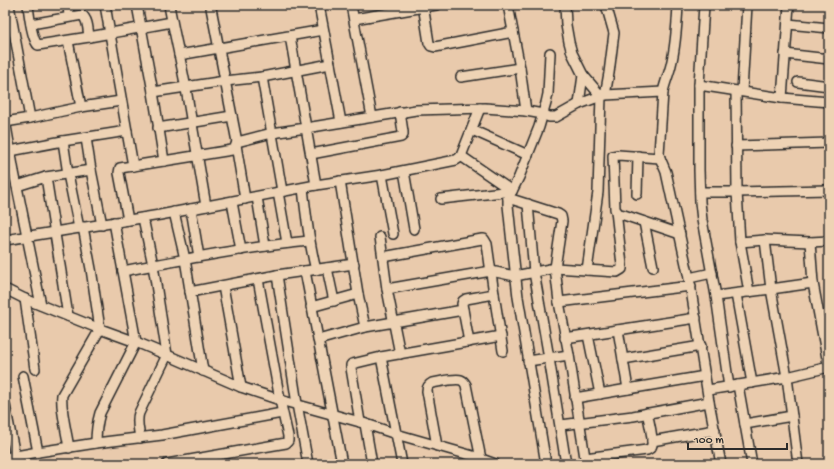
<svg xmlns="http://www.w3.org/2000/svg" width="834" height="469" viewBox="0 0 834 469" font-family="'Gochi Hand',sans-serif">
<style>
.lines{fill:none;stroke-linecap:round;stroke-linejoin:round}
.minor-casing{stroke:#2b2b2b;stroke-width:12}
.minor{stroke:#eed3b5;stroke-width:9}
</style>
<rect width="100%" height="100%" fill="#e9caac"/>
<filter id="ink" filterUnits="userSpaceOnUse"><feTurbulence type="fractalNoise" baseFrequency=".025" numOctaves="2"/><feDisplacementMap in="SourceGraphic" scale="8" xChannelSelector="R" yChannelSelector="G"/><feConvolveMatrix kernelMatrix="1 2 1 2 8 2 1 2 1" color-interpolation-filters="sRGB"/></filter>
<g filter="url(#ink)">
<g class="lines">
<defs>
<g id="minor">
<polyline points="9,5 30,118"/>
<path d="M 28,5 C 29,14 32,40 38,45 L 89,37 L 172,22"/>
<polyline points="68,5 69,16"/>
<polyline points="105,5 133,166"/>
<polyline points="137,5 153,92 164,161"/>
<path d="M 169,5 C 174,33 181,61 186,89 C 193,128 199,167 206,206"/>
<polyline points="319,5 341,122"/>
<polyline points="351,5 372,117"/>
<polyline points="423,5 429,43 431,46 435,47 513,32"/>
<polyline points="508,5 520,68 526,111"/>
<polyline points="565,5 566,25 569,42 572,53 583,75 579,104"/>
<path d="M 678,5 C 677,25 676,45 671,65 C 669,74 665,82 663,92 L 659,154 L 660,158 L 666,172 L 689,278 L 709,402 L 721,464"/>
<polyline points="704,5 699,85 699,170 700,202 702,220 716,296 729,387"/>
<polyline points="211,8 237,142 272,133 306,128 416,110 485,108 526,111 543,114 549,117 556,117 579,104 601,96 605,95 663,92"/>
<polyline points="354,19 436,5"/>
<path d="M 31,24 L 82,15 C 88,19 88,30 89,37"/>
<polyline points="788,24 829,28"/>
<polyline points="290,36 316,185"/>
<polyline points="68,41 81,107"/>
<polyline points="785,54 829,59"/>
<polyline points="179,55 323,30"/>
<polyline points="583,75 601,96 598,192 587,270"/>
<polyline points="262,77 282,191"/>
<polyline points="461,77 520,68"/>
<polyline points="798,82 829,86"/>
<polyline points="699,85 782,98 829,102"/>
<polyline points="736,91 737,192 740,242 749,292"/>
<polyline points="742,91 747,5"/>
<polyline points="153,92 225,81 262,77 330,64"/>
<polyline points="605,95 609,73 614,33 606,5"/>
<polyline points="782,98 789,5"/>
<polyline points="5,120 14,172 41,305"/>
<polyline points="5,122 30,118 81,107 121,101"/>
<polyline points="158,128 232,116"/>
<polyline points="472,130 528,155"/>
<polyline points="86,138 91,170 102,225"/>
<polyline points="63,141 68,174 79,228"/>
<polyline points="236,145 245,199"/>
<polyline points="736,146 829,143"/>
<polyline points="10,151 63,141 127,131"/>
<polyline points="311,154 401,137 403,135 403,132 400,112"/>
<polyline points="461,156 512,191 508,198 508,205 511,234 518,297 546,464"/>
<polyline points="660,158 618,155 613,156 615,209 619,214 624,215 680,234"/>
<polyline points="404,171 414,229"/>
<polyline points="382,175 393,234"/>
<polyline points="46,177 91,170"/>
<polyline points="340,181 358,294 365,327"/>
<polyline points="17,186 46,177 68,316"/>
<path d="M 303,188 C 306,216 309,243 316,270"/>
<polyline points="278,192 287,243"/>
<polyline points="700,192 737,192 829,190"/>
<polyline points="637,194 638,156"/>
<polyline points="257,197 265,246"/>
<polyline points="508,198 558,214 561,216 562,221 555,268 559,302 569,355 586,464"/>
<polyline points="441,199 512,191 519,177 539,127 546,103 548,94 550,53"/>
<polyline points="232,202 241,250"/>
<polyline points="528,204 534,272 549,358 566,464"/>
<polyline points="191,209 199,257"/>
<polyline points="174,212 185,259 203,371"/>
<polyline points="128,220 119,173 120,168 232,150 235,148 237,142"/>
<polyline points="644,222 653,267"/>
<polyline points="380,237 387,289 400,354"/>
<polyline points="5,240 160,215 316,185 382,175 456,160 459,158 461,156 480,108"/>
<polyline points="765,240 771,289 787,377 798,464"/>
<polyline points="740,242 765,240 810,242 829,241"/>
<polyline points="810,242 813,283 829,369"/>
<polyline points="383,257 482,239 484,239 487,244 494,294 503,351"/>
<polyline points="327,268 334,301"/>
<path d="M 123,271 C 185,259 247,247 309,241"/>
<polyline points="305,271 342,464"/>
<polyline points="277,275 297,404 308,464"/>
<polyline points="689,278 712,273"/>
<polyline points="223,286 241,387"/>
<polyline points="5,289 25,299 100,329 136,342 167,355 241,387 280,400 360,422 396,434 473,456 495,464"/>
<polyline points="387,289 491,271 515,276 555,268 617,272 622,269 622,265 616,211"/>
<polyline points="190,292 277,275 354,264"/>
<polyline points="736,294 752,383"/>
<polyline points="716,296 771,289 813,283"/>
<polyline points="25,299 35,369"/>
<polyline points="559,302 691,286"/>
<polyline points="311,307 358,294"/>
<polyline points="618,330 628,389"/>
<polyline points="588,335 600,394"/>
<polyline points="565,338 696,318"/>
<polyline points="318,340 365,327 463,310"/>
<polyline points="469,342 462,304 463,301 466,299 494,294"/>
<polyline points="381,357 402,464"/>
<polyline points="623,359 701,346"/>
<polyline points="528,361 569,355"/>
<polyline points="23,376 38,452"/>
<polyline points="738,385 752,464"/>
<polyline points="708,390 787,377 829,367"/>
<polyline points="575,398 705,376"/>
<polyline points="5,405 15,456 15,464"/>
<polyline points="360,422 351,368 351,365 352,364 381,357 501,336"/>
<polyline points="365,424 372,464"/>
<polyline points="745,424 792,416"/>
<polyline points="561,425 633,416 709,402"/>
<path d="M 140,438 C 139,430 136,421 139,413 L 167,355 L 153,265 L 143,218"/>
<polyline points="652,441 715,430"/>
<path d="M 96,443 C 96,433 97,423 100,413 L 136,342 L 114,222"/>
<path d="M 437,446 L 427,391 C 427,387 428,385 432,383 C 439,382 455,378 461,380 C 464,381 464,382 466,385 L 481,459"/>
<path d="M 69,448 C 67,434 60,408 62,395 L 100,329 L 91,269 L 83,227"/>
<polyline points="5,458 38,452 96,443 162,435 282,413"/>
<path d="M 585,458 L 647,450 C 650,448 651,449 652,445 C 653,439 649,420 647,413"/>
<polyline points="167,464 286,443 288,441 288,436 280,400 258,279"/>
</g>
</defs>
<use href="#minor" class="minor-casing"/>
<use href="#minor" class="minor"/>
</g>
</g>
<rect width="834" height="469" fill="none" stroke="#eed3b5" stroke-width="20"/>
<rect x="10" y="10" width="814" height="449" fill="none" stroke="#2b2b2b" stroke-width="1.5" filter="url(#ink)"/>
<path d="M688 443v6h99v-6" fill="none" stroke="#2b2b2b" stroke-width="2"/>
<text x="694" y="443" font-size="12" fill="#2b2b2b" stroke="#eed3b5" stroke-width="3" paint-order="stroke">100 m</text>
</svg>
